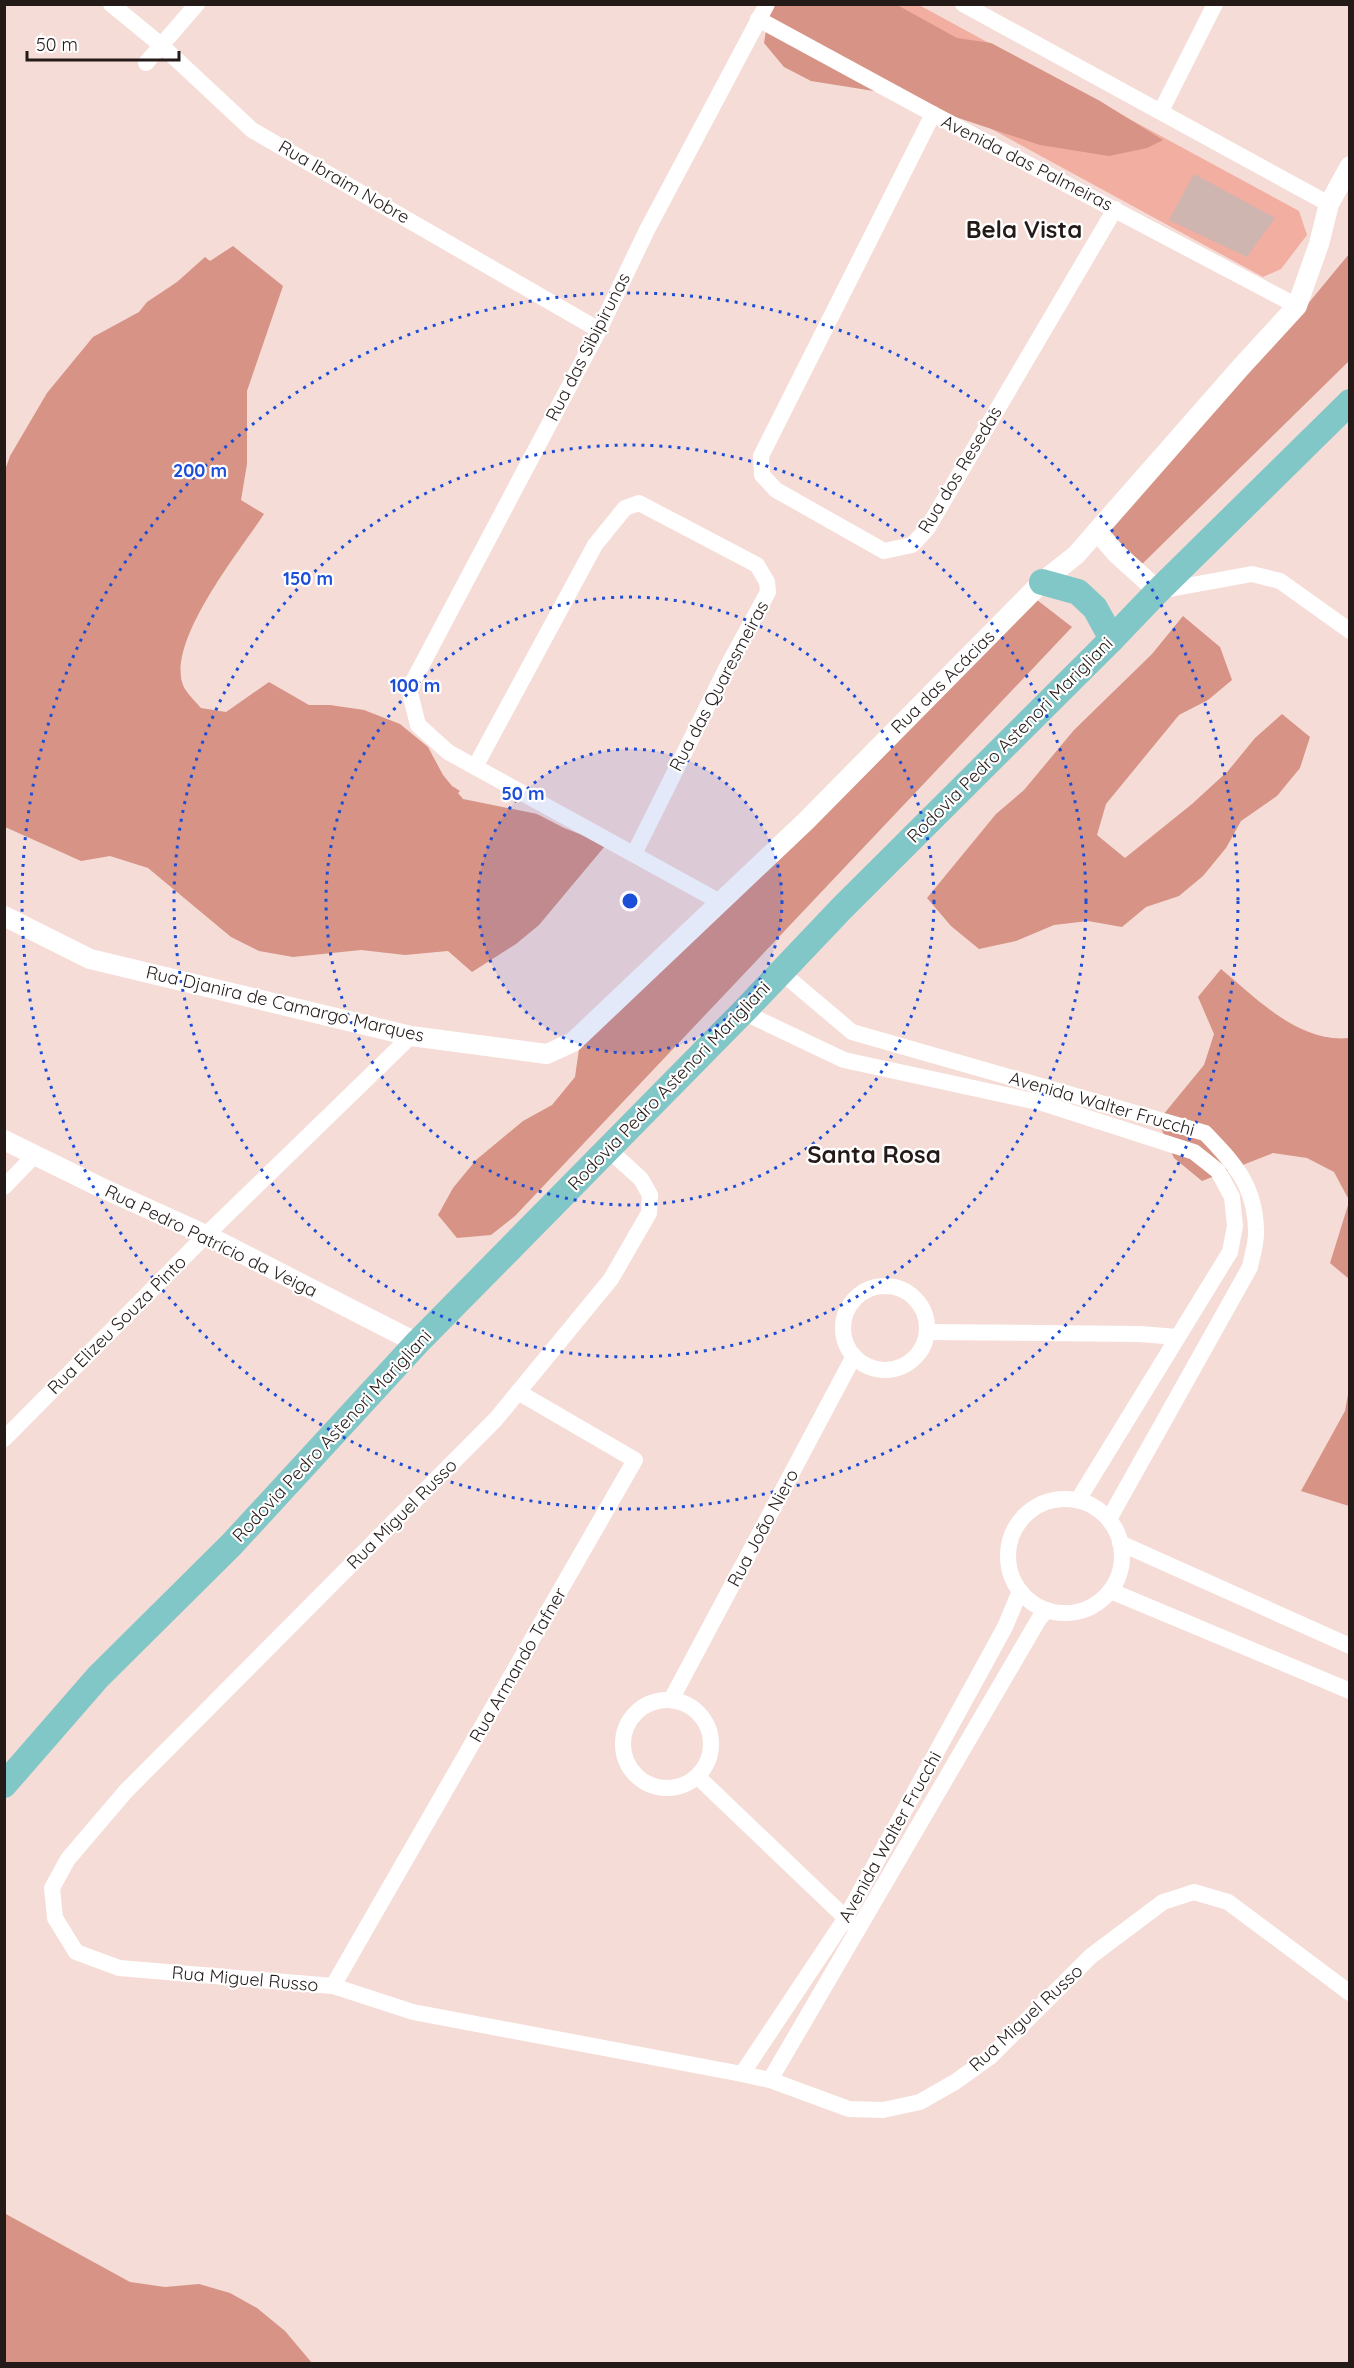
<svg xmlns="http://www.w3.org/2000/svg" width="1354" height="2368" viewBox="0 0 1354 2368" font-family="Quicksand,sans-serif">
<style>
.green{fill:#f1aea1}
.forest{fill:#d69386}
.building{fill:#ceb5b0}
.lines{fill:none;stroke-linecap:round;stroke-linejoin:round}
.minor{stroke:#fff;stroke-width:16}
.tertiary{stroke:#fff;stroke-width:20}
.primary{stroke:#82c7c7;stroke-width:26}
.ring{fill:none;stroke:#1d4ed8;stroke-width:3;stroke-dasharray:3 6}
.labels{text-anchor:middle;stroke-width:4.5;stroke-linejoin:round;paint-order:stroke}
.street-label{font-size:18px;fill:#241b19;stroke:#fff}
.district-label{font-size:24px;font-weight:bold;fill:#241b19;stroke:#fff}
.centre{fill:#1d4ed8;stroke:#fff;stroke-width:3}
.ring-label{font-size:18px;text-anchor:middle;font-weight:bold;fill:#1d4ed8;stroke:#fff;stroke-width:4.5;stroke-linejoin:round;paint-order:stroke}
</style>
<rect width="100%" height="100%" fill="#f6dcd6"/>
<polygon class="green" points="789,5 919,5 1299,211 1307,235 1281,269 1263,277 793,21"/>
<g class="forest">
<polygon points="770,5 897,5 957,38 991,43 1100,101 1163,140 1147,148 1109,156 1040,145 880,92 811,81 784,67 764,43"/>
<path d="M 233,246 L 283,286 L 247,391 L 247,464 L 241,500 L 264,514 C 239,552 170,637 182,682 C 184,691 195,701 201,708 L 226,712 L 269,682 L 309,705 L 330,705 L 364,710 L 400,724 L 428,747 L 443,775 L 452,786 L 460,791 L 458,793 L 463,799 L 537,814 L 564,828 L 600,842 L 605,846 L 539,925 L 516,944 L 472,972 L 448,951 L 405,955 L 361,950 L 293,957 L 259,951 L 231,937 L 148,868 L 110,856 L 81,861 L 5,827 L 4,473 L 10,456 L 47,393 L 93,337 L 139,312 L 147,302 L 177,282 L 205,257 L 210,261 Z"/>
<polygon points="1349,254 1349,361 1136,570 1103,543 1113,512 1257,356 1269,351"/>
<polygon points="1037,600 1072,627 515,1216 491,1235 457,1238 438,1215 453,1188 476,1160 523,1121 552,1105 575,1077 580,1042"/>
<polygon points="1183,616 1220,647 1232,680 1208,700 1179,715 1106,804 1097,835 1125,858 1192,804 1228,771 1255,738 1282,714 1310,737 1300,768 1277,796 1241,821 1226,848 1203,876 1179,896 1146,907 1122,927 1088,921 1054,925 1016,941 979,949 951,926 927,898 996,814 1024,790 1074,730 1152,654"/>
<path d="M 1221,969 C 1257,999 1299,1043 1349,1038 L 1349,1200 L 1334,1172 L 1307,1158 L 1273,1153 L 1202,1181 L 1174,1158 L 1158,1121 L 1204,1065 L 1214,1034 L 1198,997 Z"/>
<polygon points="1349,1202 1349,1279 1330,1263"/>
<polygon points="1349,1389 1349,1506 1301,1491 1345,1411"/>
<polygon points="4,2213 130,2282 165,2287 199,2284 230,2293 257,2308 285,2331 312,2363 5,2363"/>
</g>
<polygon class="building" points="1194,174 1275,218 1247,257 1169,220"/>
<g class="lines">
<g class="minor">
<polyline points="111,4 161,45 252,130 599,330"/>
<polyline points="963,4 1329,204"/>
<polyline points="758,19 933,114 1297,306"/>
<polyline points="146,63 197,4"/>
<polyline points="1161,111 1215,4"/>
<polyline points="933,114 761,456 762,475 776,490 884,551 912,545 927,529 1115,209"/>
<polyline points="1159,591 1252,574 1280,581 1350,631"/>
<polyline points="475,767 595,545 625,508 639,503 757,565 767,582 768,592 727,667 634,854"/>
<polyline points="720,902 448,752 418,725 409,689 599,330 647,230 767,4"/>
<path d="M 781,972 L 852,1032 L 1205,1133 C 1234,1163 1255,1185 1256,1230 C 1257,1242 1252,1256 1250,1267 L 1109,1519"/>
<polyline points="743,1012 844,1060 1042,1103 1194,1152 1218,1171 1232,1197 1235,1226 1230,1252 1078,1500"/>
<polyline points="608,1149 641,1179 650,1195 649,1213 611,1279 496,1419 126,1791 68,1859 52,1888 55,1918 76,1952 119,1968 333,1986 413,2012 742,2074 770,2080 849,2109 883,2110 920,2102 955,2082 990,2057 1091,1956 1163,1902 1194,1892 1228,1902 1350,1993"/>
<polyline points="4,1187 35,1155"/>
<circle cx="885" cy="1328" r="42"/>
<polyline points="927,1332 1140,1334 1177,1337"/>
<polyline points="4,1439 206,1235 411,1036"/>
<circle cx="1065" cy="1556" r="57"/>
<polyline points="1120,1543 1350,1646"/>
<polyline points="1111,1591 1350,1691"/>
<circle cx="667" cy="1744" r="44"/>
<polyline points="671,1700 854,1356"/>
<polyline points="698,1777 854,1926"/>
<polyline points="333,1986 635,1460 518,1392"/>
<polyline points="742,2074 845,1919 1005,1627 1020,1591"/>
<polyline points="770,2080 1039,1619 1047,1610"/>
</g>
<g class="tertiary">
<polyline points="1097,531 1116,553 1158,591"/>
<polyline points="4,916 90,959 411,1036 547,1054 573,1042 806,821 1042,582 1076,555 1241,367 1297,306 1319,244 1329,204 1350,166"/>
<polyline points="4,1140 100,1187 206,1235 417,1343"/>
</g>
<g class="primary">
<polyline points="1042,582 1078,592 1095,608 1112,639"/>
<polyline points="4,1785 98,1677 232,1544 417,1343 743,1012 842,908 1112,639 1158,591 1350,402"/>
</g>
</g>
<circle cx="630" cy="901" r="152" fill="#1d4ed8" fill-opacity=".12"/>
<g class="ring">
<circle cx="630" cy="901" r="152"/>
<circle cx="630" cy="901" r="304"/>
<circle cx="630" cy="901" r="456"/>
<circle cx="630" cy="901" r="608"/>
</g>
<g class="labels">
<g class="street-label">
<text transform="translate(1027 163) rotate(27)" y="6">Avenida das Palmeiras</text>
<text transform="translate(344 182) rotate(30)" y="6">Rua Ibraim Nobre</text>
<text transform="translate(588 347) rotate(-63)" y="6">Rua das Sibipirunas</text>
<text transform="translate(960 470) rotate(-59)" y="6">Rua dos Resedas</text>
<text transform="translate(943 682) rotate(-45)" y="6">Rua das Acácias</text>
<text transform="translate(719 686) rotate(-62)" y="6">Rua das Quaresmeiras</text>
<text transform="translate(1010 740) rotate(-45)" y="6">Rodovia Pedro Astenori Marigliani</text>
<text transform="translate(285 1004) rotate(13)" y="6">Rua Djanira de Camargo Marques</text>
<text transform="translate(669 1086) rotate(-46)" y="6">Rodovia Pedro Astenori Marigliani</text>
<text transform="translate(1102 1104) rotate(16)" y="6">Avenida Walter Frucchi</text>
<text transform="translate(211 1241) rotate(26)" y="6">Rua Pedro Patrício da Veiga</text>
<text transform="translate(117 1325) rotate(-45)" y="6">Rua Elizeu Souza Pinto</text>
<text transform="translate(332 1436) rotate(-47)" y="6">Rodovia Pedro Astenori Marigliani</text>
<text transform="translate(402 1514) rotate(-45)" y="6">Rua Miguel Russo</text>
<text transform="translate(763 1528) rotate(-62)" y="6">Rua João Niero</text>
<text transform="translate(518 1665) rotate(-60)" y="6">Rua Armando Tafner</text>
<text transform="translate(890 1837) rotate(-61)" y="6">Avenida Walter Frucchi</text>
<text transform="translate(245 1979) rotate(5)" y="6">Rua Miguel Russo</text>
<text transform="translate(1026 2018) rotate(-43)" y="6">Rua Miguel Russo</text>
</g>
<g class="district-label">
<text x="1024" y="238">Bela Vista</text>
<text x="874" y="1163">Santa Rosa</text>
</g>
</g>
<circle cx="630" cy="901" r="9" class="centre"/>
<g class="ring-label">
<text x="200" y="477">200 m</text>
<text x="308" y="585">150 m</text>
<text x="415" y="692">100 m</text>
<text x="523" y="800">50 m</text>
</g>
<rect width="1354" height="2368" fill="none" stroke="#241b19" stroke-width="12"/>
<path d="M27 51v9h152v-9" fill="none" stroke="#241b19" stroke-width="3"/>
<text x="36" y="51" font-size="18" fill="#241b19" stroke="#ffffff" stroke-width="4.5" paint-order="stroke">50 m</text>
</svg>
